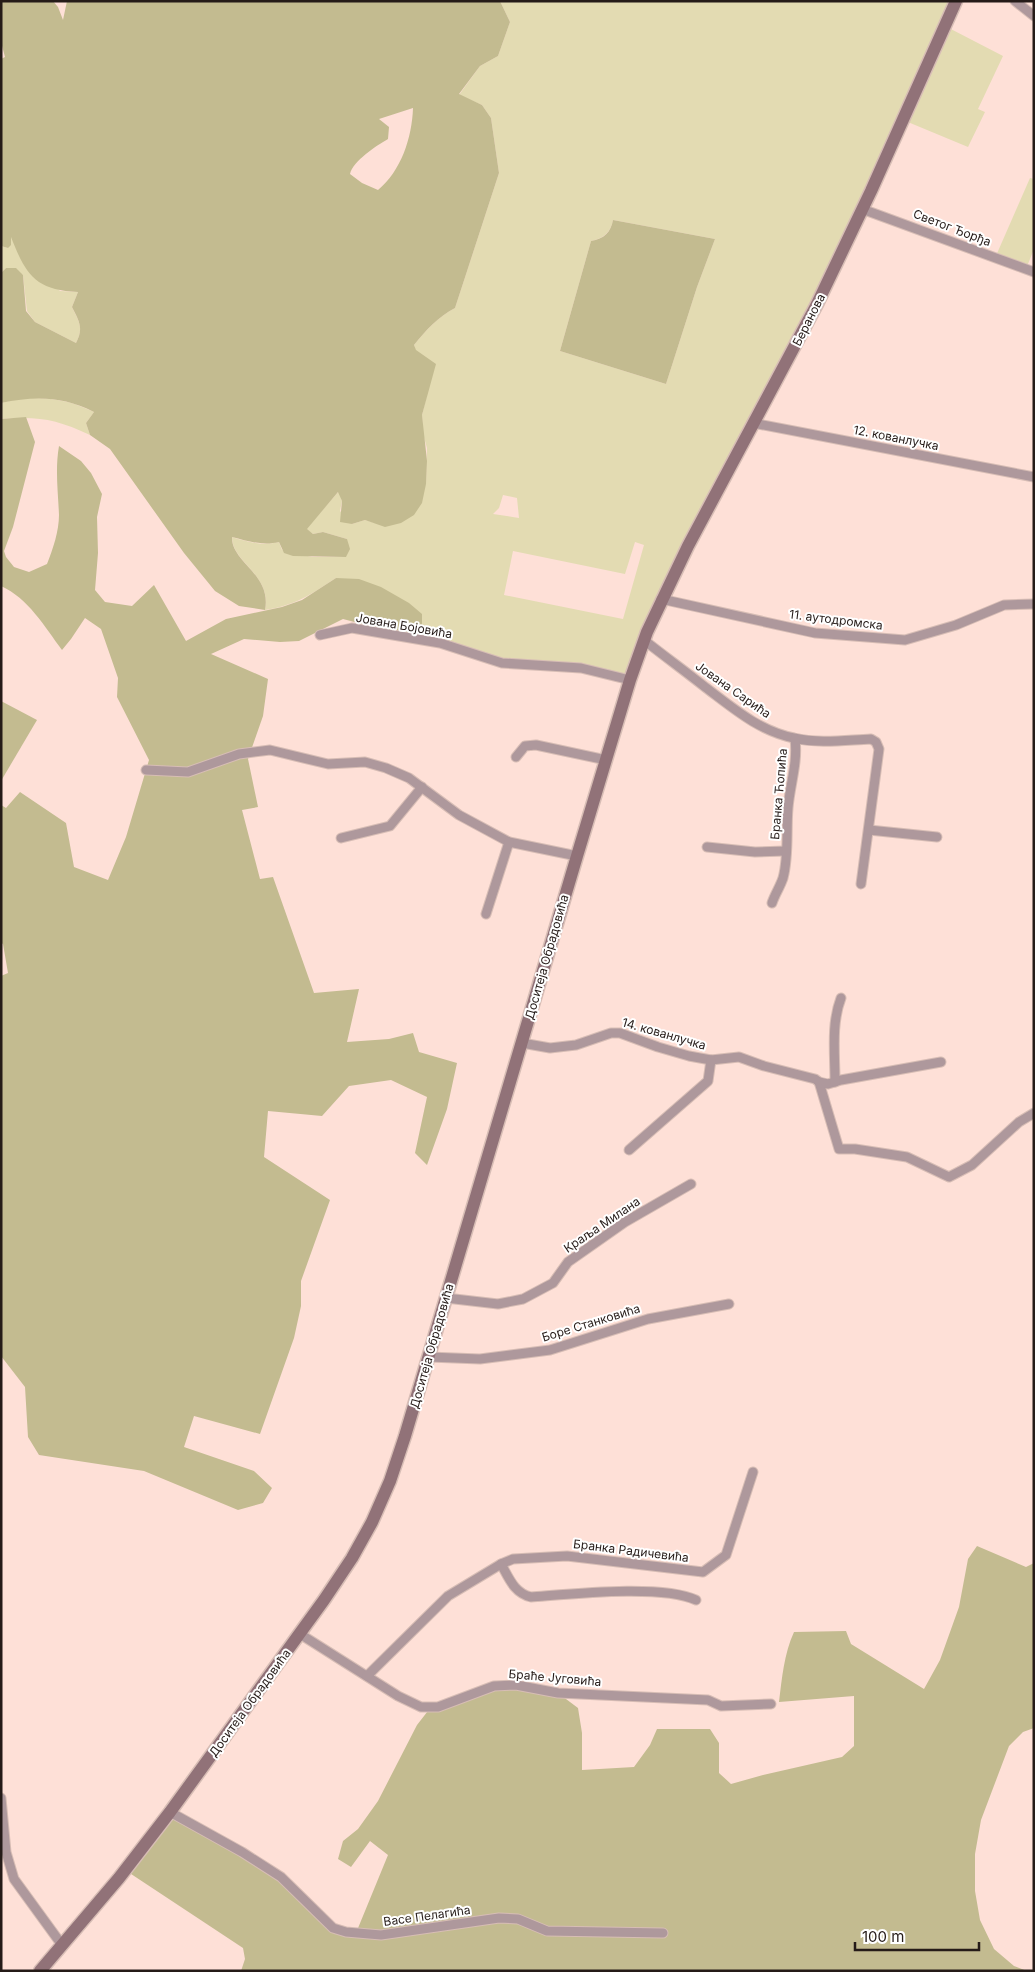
<svg xmlns="http://www.w3.org/2000/svg" width="1035" height="1972" viewBox="0 0 1035 1972" font-family="Inter,sans-serif">
<style>
.green{fill:#e3dbb2;fill-rule:evenodd}
.forest{fill:#c3bb90;fill-rule:evenodd}
.lines{fill:none;stroke-linecap:round;stroke-linejoin:round}
.minor-casing{stroke:#d7bdb5;stroke-width:11}
.secondary-casing{stroke:#d7bdb5;stroke-width:15}
.minor{stroke:#ae989c;stroke-width:9}
.secondary{stroke:#917278;stroke-width:12}
.labels{text-anchor:middle;stroke-width:4;stroke-linejoin:round;paint-order:stroke}
.street-label{font-size:12px;fill:#251b18;stroke:#fff}
</style>
<rect width="100%" height="100%" fill="#fee0d7"/>
<g class="green">
<path d="M 500,1 L 956,1 L 945,26 L 1003,56 L 978,109 L 985,112 L 968,147 L 903,120 L 753,423 L 630,680 L 581,668 L 502,663 L 422,640 L 336,578 C 310,595 296,605 265,610 C 272,574 232,563 232,537 C 248,542 262,546 279,542 L 282,550 L 312,557 L 346,557 L 347,539 L 323,532 L 313,534 L 306,529 L 339,491 L 342,501 L 340,511 L 352,524 L 365,520 L 375,523 L 426,484 L 427,448 L 423,434 L 422,415 L 427,395 L 414,345 C 426,330 438,317 455,308 L 499,173 L 491,118 L 482,105 L 459,95 L 480,66 L 498,56 L 510,22 ZM 613,220 L 715,239 L 697,287 L 666,384 L 560,351 L 591,241 C 603,239 611,232 613,220 ZM 503,495 L 517,498 L 519,518 L 493,514 L 499,508 ZM 635,542 L 644,545 L 623,619 L 504,595 L 513,551 L 625,574 Z"/>
<polygon points="1030,178 1034,179 1034,249 1026,269 995,258"/>
<path d="M 11,235 L 60,291 L 78,292 L 72,307 C 79,322 84,327 76,343 L 35,322 L 27,311 L 23,275 L 6,268 L 1,273 L 1,246 L 8,248 Z"/>
<path d="M 22,398 C 51,398 67,399 94,412 L 86,423 L 90,435 C 56,419 38,416 1,419 L 1,403 Z"/>
</g>
<g class="forest">
<path d="M 1,1 L 53,1 L 58,7 L 63,20 L 67,1 L 500,1 L 510,22 L 498,56 L 480,66 L 459,94 L 482,105 L 491,118 L 499,173 L 455,308 C 438,317 426,330 414,345 L 416,350 L 436,364 L 422,415 L 427,461 L 426,484 L 422,503 L 414,515 L 401,523 L 385,527 L 365,520 L 352,524 L 340,522 L 342,501 L 338,492 L 307,529 L 313,534 L 323,532 L 347,539 L 350,549 L 346,557 L 293,556 L 284,553 L 279,542 C 262,546 248,541 232,537 C 231,562 272,574 265,610 L 239,606 L 215,591 L 184,553 L 110,449 L 90,435 L 86,423 L 94,412 C 62,396 35,396 1,403 L 1,273 L 6,268 L 16,268 L 23,275 L 26,311 L 35,322 L 76,343 C 84,328 79,321 72,307 L 78,292 C 35,290 26,275 11,237 L 11,245 L 8,248 L 1,246 L 1,59 L 5,57 L 1,42 ZM 413,108 C 412,138 401,171 378,190 L 362,183 L 350,174 C 353,161 376,146 388,139 L 389,127 L 379,119 Z"/>
<path d="M 613,220 L 715,239 L 697,287 L 666,384 L 560,351 L 591,241 C 604,239 611,232 613,220 Z"/>
<path d="M 26,417 L 35,442 L 13,527 L 4,551 L 6,557 L 14,567 L 29,572 L 47,564 C 53,549 59,531 59,515 C 58,491 55,469 59,446 L 81,461 L 91,473 L 102,494 L 97,517 L 98,553 L 95,590 L 105,602 L 132,606 L 154,585 L 186,641 L 226,619 L 282,607 L 302,600 L 336,578 L 359,579 L 381,587 L 409,603 L 422,614 L 422,633 L 408,636 L 343,619 L 299,641 L 280,642 L 244,639 L 211,654 L 268,679 L 263,716 L 248,759 L 258,807 L 242,810 L 260,879 L 273,877 L 314,993 L 359,989 L 347,1042 L 389,1039 L 413,1033 L 419,1052 L 457,1063 L 447,1109 L 427,1165 L 415,1153 L 427,1097 L 391,1080 L 349,1086 L 322,1116 L 268,1111 L 264,1157 L 330,1200 L 301,1281 L 301,1306 L 294,1338 L 260,1434 L 194,1416 L 184,1447 L 254,1471 L 272,1488 L 263,1503 L 238,1510 L 144,1471 L 39,1455 L 28,1437 L 25,1387 L 1,1356 L 1,976 L 8,973 L 3,944 L 1,943 L 1,805 L 6,808 L 20,792 L 66,823 L 74,867 L 108,880 L 126,837 L 149,760 L 117,697 L 118,678 L 101,629 L 85,618 L 71,639 L 62,650 C 45,627 28,598 1,586 L 1,419 Z"/>
<polygon points="1,701 37,720 1,781"/>
<path d="M 977,1546 L 1026,1567 L 1034,1563 L 1034,1728 L 1023,1732 L 1009,1746 L 981,1820 L 975,1854 L 975,1891 L 980,1920 L 994,1949 L 1014,1966 L 1027,1971 L 241,1971 L 245,1959 L 243,1948 L 125,1870 L 170,1812 L 281,1877 L 333,1928 L 356,1933 L 388,1855 L 370,1841 L 351,1867 L 338,1859 L 343,1841 L 358,1829 L 378,1801 L 417,1725 L 431,1707 L 516,1685 L 558,1693 L 578,1708 L 582,1733 L 582,1770 L 634,1767 L 650,1745 L 657,1729 L 710,1729 L 719,1743 L 719,1773 L 731,1784 L 763,1775 L 842,1757 L 854,1746 L 854,1696 L 779,1702 C 782,1678 784,1654 794,1632 L 846,1631 L 851,1644 L 924,1689 L 940,1660 L 959,1607 L 968,1559 Z"/>
</g>
<g class="lines">
<defs>
<g id="minor">
<polyline points="1015,1 1034,16"/>
<polyline points="862,209 1034,272"/>
<polyline points="753,423 1034,477"/>
<polyline points="661,599 815,633 905,640 956,625 1004,605 1034,604"/>
<polyline points="320,635 352,628 440,643 502,663 581,668 630,680"/>
<path d="M 644,640 C 664,656 685,671 705,687 C 733,708 759,731 794,738 C 819,744 846,740 871,739 L 876,742 L 879,749 L 861,884"/>
<polyline points="516,757 525,746 536,745 606,760"/>
<polyline points="146,770 188,772 239,754 270,750 328,764 365,762 386,768 409,778 459,815 509,842 577,856"/>
<polyline points="869,830 937,837"/>
<polyline points="341,838 390,826 422,787"/>
<polyline points="707,847 755,852 786,851"/>
<path d="M 772,903 C 775,894 780,887 783,878 C 789,856 786,831 788,808 C 790,784 798,763 795,739"/>
<polyline points="486,914 509,842"/>
<polyline points="522,1043 550,1048 576,1045 611,1033 620,1033 658,1047 689,1056 711,1060 739,1057 764,1066 815,1079 819,1082 839,1149 855,1149 907,1157 949,1177 972,1165 1019,1122 1034,1113"/>
<polyline points="819,1082 828,1084 841,1080 941,1062"/>
<path d="M 835,1082 C 835,1054 831,1024 841,998"/>
<polyline points="629,1150 708,1081 711,1060"/>
<polyline points="446,1298 498,1304 523,1299 553,1283 568,1262 625,1222 691,1184"/>
<polyline points="429,1357 480,1359 550,1350 648,1319 729,1304"/>
<polyline points="501,1564 513,1559 567,1556 703,1572 726,1555 753,1472"/>
<polyline points="300,1634 398,1696 421,1707 438,1707 494,1686 516,1685 558,1693 708,1700 721,1706 771,1704"/>
<path d="M 367,1676 L 448,1596 L 501,1564 C 509,1578 514,1593 531,1597 C 571,1594 662,1584 696,1600"/>
<polyline points="1,1798 6,1852 14,1879 62,1945"/>
<polyline points="170,1812 242,1852 281,1877 333,1928 346,1932 381,1935 499,1918 518,1919 547,1931 663,1933"/>
</g>
<polyline id="secondary" points="40,1971 119,1878 170,1812 324,1600 352,1558 372,1522 390,1481 405,1436 577,856 630,680 647,632 688,546 817,304 871,191 956,1"/>
</defs>
<use href="#minor" class="minor-casing"/>
<use href="#secondary" class="secondary-casing"/>
<use href="#minor" class="minor"/>
<use href="#secondary" class="secondary"/>
</g>
<g class="labels">
<g class="street-label">
<text transform="translate(952 228) rotate(21)" y="4">Светог Ђорђа</text>
<text transform="translate(809 320) rotate(-63)" y="4">Беранова</text>
<text transform="translate(896 438) rotate(11)" y="4">12. кованлучка</text>
<text transform="translate(836 620) rotate(7)" y="4">11. аутодромска</text>
<text transform="translate(404 626) rotate(10)" y="4">Јована Бојовића</text>
<text transform="translate(733 690) rotate(35)" y="4">Јована Сарића</text>
<text transform="translate(779 794) rotate(-85)" y="4">Бранка Ћопића</text>
<text transform="translate(547 957) rotate(-74)" y="4">Доситеја Обрадовића</text>
<text transform="translate(664 1034) rotate(16)" y="4">14. кованлучка</text>
<text transform="translate(602 1225) rotate(-34)" y="4">Краља Милана</text>
<text transform="translate(591 1323) rotate(-17)" y="4">Боре Станковића</text>
<text transform="translate(432 1346) rotate(-74)" y="4">Доситеја Обрадовића</text>
<text transform="translate(631 1551) rotate(7)" y="4">Бранка Радичевића</text>
<text transform="translate(555 1678) rotate(5)" y="4">Браће Југовића</text>
<text transform="translate(250 1703) rotate(-54)" y="4">Доситеја Обрадовића</text>
<text transform="translate(427 1916) rotate(-8)" y="4">Васе Пелагића</text>
</g>
</g>
<rect width="1035" height="1972" fill="none" stroke="#251b18" stroke-width="5"/>
<path d="M855 1942v8h124v-8" fill="none" stroke="#251b18" stroke-width="2.5"/>
<text x="862" y="1942" font-size="15" fill="#251b18" stroke="#ffffff" stroke-width="4" paint-order="stroke">100 m</text>
</svg>
